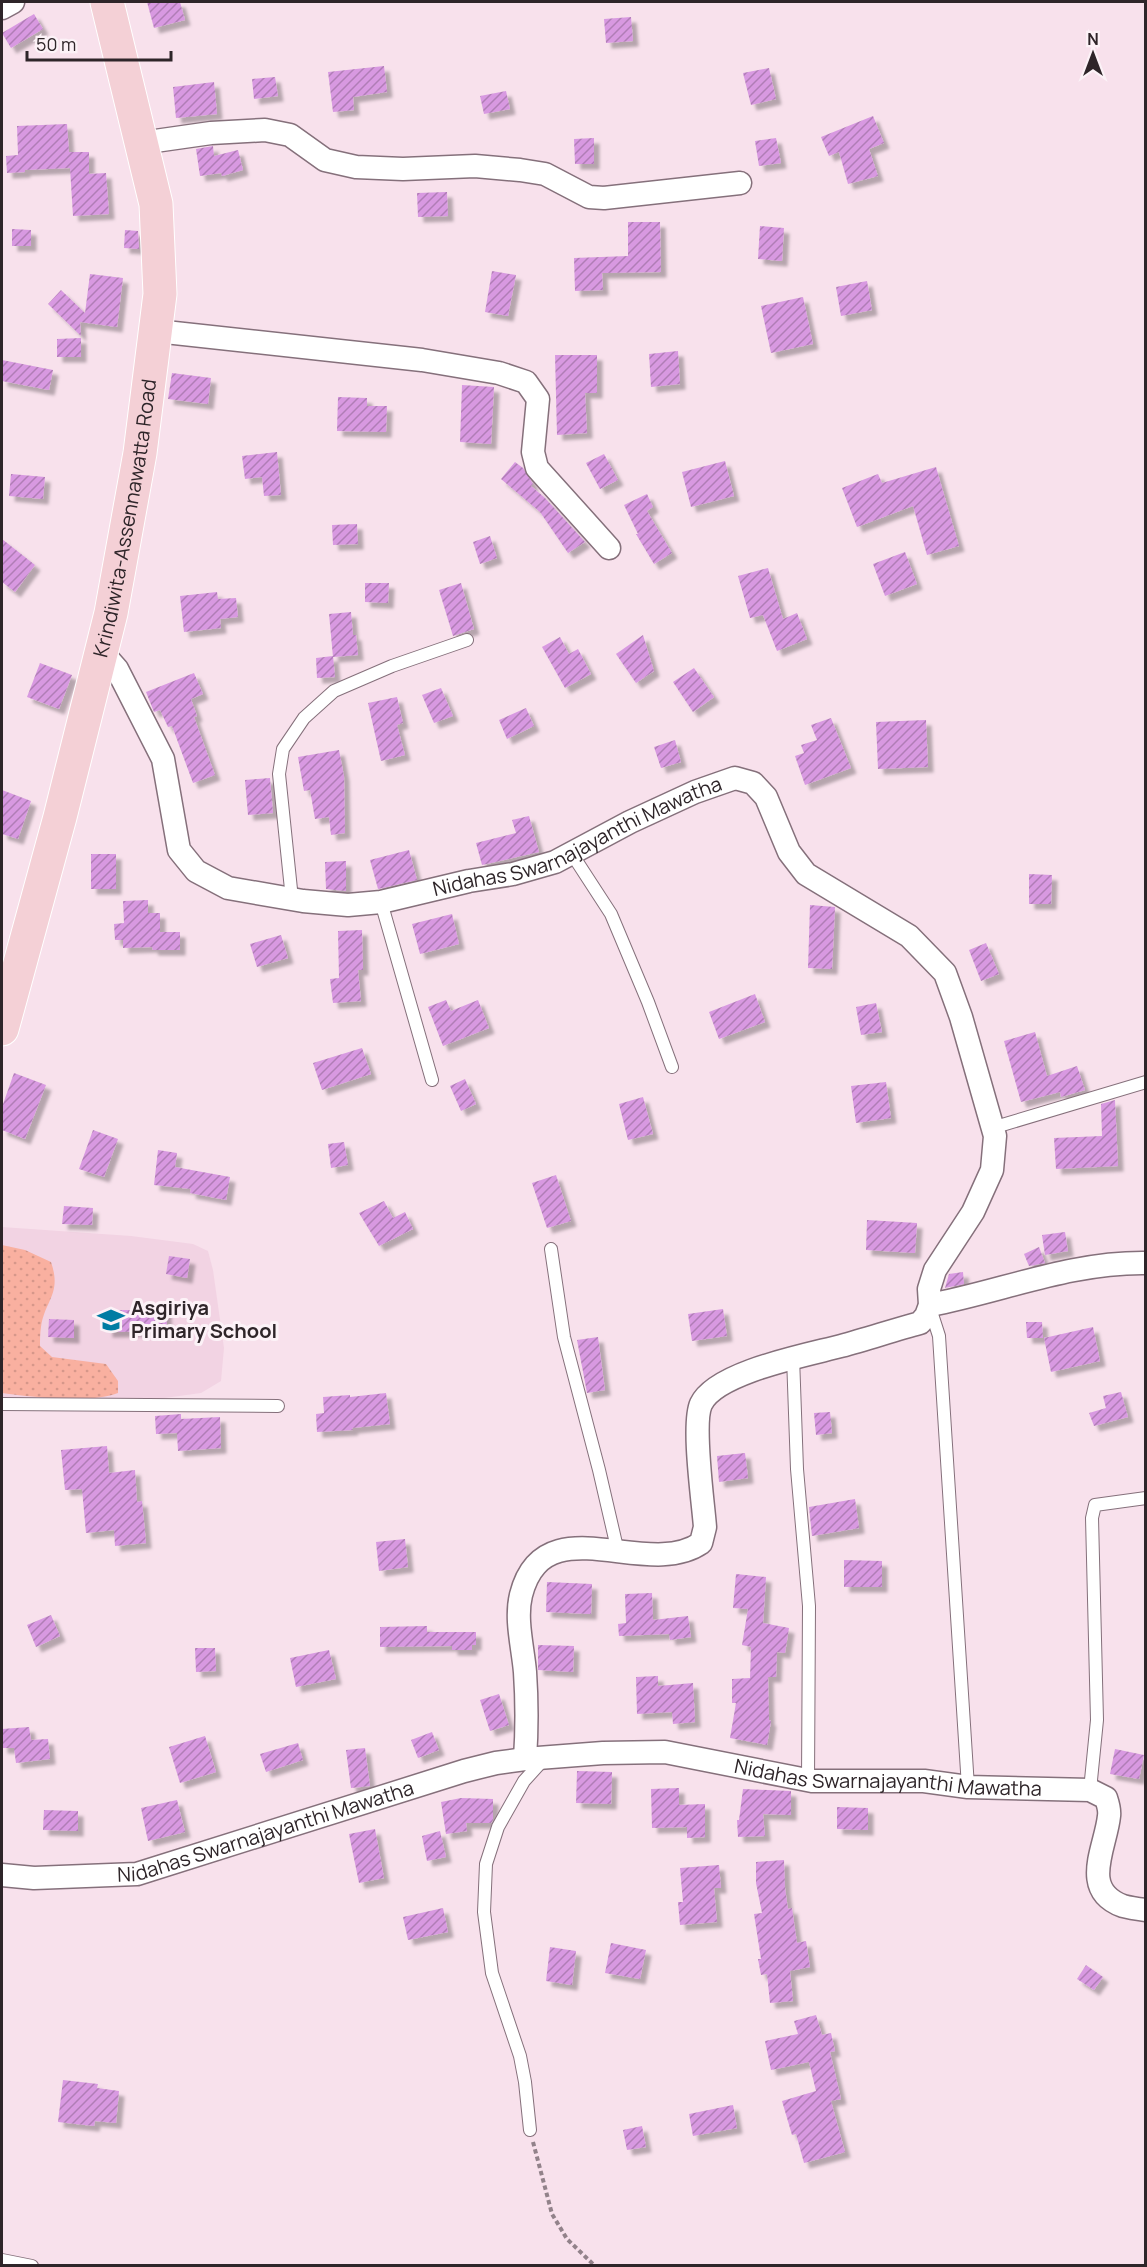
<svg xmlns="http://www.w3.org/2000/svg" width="1147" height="2267" viewBox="0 0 1147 2267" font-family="Manrope,sans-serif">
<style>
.built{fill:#f2d3e3}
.grass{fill:url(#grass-dots)}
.building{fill:url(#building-hatch);filter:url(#shadow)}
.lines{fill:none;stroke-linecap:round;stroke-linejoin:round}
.service-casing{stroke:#85707b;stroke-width:14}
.minor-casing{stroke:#85707b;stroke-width:25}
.primary-casing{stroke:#fff;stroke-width:35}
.path{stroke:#92828a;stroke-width:4;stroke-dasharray:4.5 3;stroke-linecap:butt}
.service{stroke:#fff;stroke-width:12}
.minor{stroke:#fff;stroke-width:22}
.primary{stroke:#f4d0d6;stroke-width:33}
.labels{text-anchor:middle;stroke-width:6;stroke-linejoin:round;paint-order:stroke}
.street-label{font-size:20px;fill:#2e2529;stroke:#fcf2f7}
.poi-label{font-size:20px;font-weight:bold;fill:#2e2529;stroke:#fcf2f7;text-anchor:start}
</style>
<defs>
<pattern id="grass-dots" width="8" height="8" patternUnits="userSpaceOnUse" patternTransform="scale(1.5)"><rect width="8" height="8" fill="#f9b0a0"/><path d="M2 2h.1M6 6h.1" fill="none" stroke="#d6978a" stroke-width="1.8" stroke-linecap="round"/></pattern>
<pattern id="building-hatch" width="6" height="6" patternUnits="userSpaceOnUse" patternTransform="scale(1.5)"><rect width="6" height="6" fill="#d899e1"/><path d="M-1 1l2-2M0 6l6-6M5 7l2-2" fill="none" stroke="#b07db6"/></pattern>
<filter id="shadow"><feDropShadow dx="5.5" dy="5.5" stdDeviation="1.5" flood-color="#0004"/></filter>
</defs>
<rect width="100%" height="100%" fill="#f8e1ec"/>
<polygon class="built" points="2,1227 131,1236 193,1244 208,1251 213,1270 224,1348 221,1381 201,1393 150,1400 2,1399"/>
<path class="grass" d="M 2,1245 L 25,1250 L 51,1262 C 62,1294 45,1300 41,1327 C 40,1333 40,1340 40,1346 L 52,1357 L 106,1364 L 118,1381 L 118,1393 C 90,1404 32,1397 2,1393 Z"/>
<g class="building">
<polygon points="147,2 180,2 185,20 154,28"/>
<polygon points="34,14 43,29 11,48 2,33"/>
<polygon points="631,17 633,41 606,43 604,19"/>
<polygon points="384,66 387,92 353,97 354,110 333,112 328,72"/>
<polygon points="769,68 776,99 751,105 743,73"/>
<polygon points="275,77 278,96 254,99 252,79"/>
<polygon points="214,82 217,114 176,118 173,87"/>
<polygon points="506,91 510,109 484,114 480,96"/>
<polygon points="873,116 884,143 869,149 878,176 848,184 839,152 829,156 821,137"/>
<polygon points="67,124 69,152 89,152 89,174 106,173 109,214 73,216 70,168 25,170 25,172 7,173 6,156 18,155 17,126"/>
<polygon points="594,138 594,164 575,164 574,139"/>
<polygon points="776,138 781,163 759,166 755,141"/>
<polygon points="213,146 214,156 238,150 243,170 222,176 221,173 200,176 196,149"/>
<polygon points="447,192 448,216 418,217 417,193"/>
<polygon points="628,222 660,222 661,272 602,273 603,290 575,291 574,258 628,256"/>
<polygon points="760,226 784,228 782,261 758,259"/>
<polygon points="12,229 31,230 31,246 12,246"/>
<polygon points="125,230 138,231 139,249 124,248"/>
<polygon points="492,271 516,275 508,316 485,312"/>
<polygon points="90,274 123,278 117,327 80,322 81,336 48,304 61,290 85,313"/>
<polygon points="867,281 872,310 841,316 836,287"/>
<polygon points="803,297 813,344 771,353 761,306"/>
<polygon points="81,338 81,357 57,357 57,339"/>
<polygon points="678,351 680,384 651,387 649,354"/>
<polygon points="555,355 597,355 597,393 585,393 587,433 557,435"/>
<polygon points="2,360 53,370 49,390 2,381"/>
<polygon points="172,373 211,378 208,404 168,399"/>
<polygon points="462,385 494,387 491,444 460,442"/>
<polygon points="338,397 367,398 367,406 387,406 386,432 337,431"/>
<polygon points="277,452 281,495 264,496 262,477 245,479 242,456"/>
<polygon points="604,454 618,480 600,489 586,463"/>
<polygon points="725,461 734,496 691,507 682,472"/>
<polygon points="515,462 523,468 533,484 531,486 545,498 585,542 568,553 540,512 501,479"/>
<polygon points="936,467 959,546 927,555 913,506 857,527 842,488 878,474 882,483"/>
<polygon points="11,474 45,477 43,499 9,496"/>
<polygon points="647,494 653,507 647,511 672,553 654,564 636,534 638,534 624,505"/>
<polygon points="357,524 358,544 333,545 332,525"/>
<polygon points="490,536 497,558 480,564 473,542"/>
<polygon points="2,539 35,565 15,592 2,582"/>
<polygon points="905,552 917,584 885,596 873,564"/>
<polygon points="768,568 783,619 797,613 807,639 777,651 763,615 750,618 738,576"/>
<polygon points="365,583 389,583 388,603 365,602"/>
<polygon points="461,583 474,629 453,636 439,590"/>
<polygon points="217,592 218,599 236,598 238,617 220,619 221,628 184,632 180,596"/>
<polygon points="351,612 353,635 356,635 358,655 333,657 329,614"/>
<polygon points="643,635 654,671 636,683 616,654"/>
<polygon points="560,637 569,654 578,649 591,674 565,688 542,647"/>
<polygon points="333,656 335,677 317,678 316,658"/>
<polygon points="40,663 72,675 59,709 27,697"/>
<polygon points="694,668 714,697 693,712 673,682"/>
<polygon points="194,673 203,694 191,699 197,716 194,717 215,775 193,783 172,726 168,727 160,710 154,712 146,692"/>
<polygon points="441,688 453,716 434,723 422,695"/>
<polygon points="397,697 403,723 397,725 405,755 381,761 368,703"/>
<polygon points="526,708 534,726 507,739 499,720"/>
<polygon points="831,718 851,768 805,785 795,756 804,753 801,745 817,740 811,725"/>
<polygon points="926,720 928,767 878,769 876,722"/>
<polygon points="675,740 681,762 661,768 654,747"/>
<polygon points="339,750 344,776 345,833 331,835 329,817 315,819 310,790 304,791 298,757"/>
<polygon points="270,778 273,813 248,815 245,780"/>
<polygon points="2,790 31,801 18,839 2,834"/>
<polygon points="529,816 539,852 482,865 476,843 516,833 512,820"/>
<polygon points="409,850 417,880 378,889 370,860"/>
<rect x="91" y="854" width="25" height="35"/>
<polygon points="346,861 346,891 326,889 325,862"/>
<polygon points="1029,874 1052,875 1051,904 1029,904"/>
<polygon points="148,900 148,913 160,913 160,932 180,932 180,950 153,950 152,947 123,948 123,940 115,940 114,924 124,923 123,901"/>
<polygon points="810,905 835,907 832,969 808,968"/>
<polygon points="452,914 459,944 420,954 412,924"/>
<polygon points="362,930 363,970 358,970 361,1001 333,1003 330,979 339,978 338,931"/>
<polygon points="281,935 288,958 257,967 250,944"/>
<polygon points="986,943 999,974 981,981 969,950"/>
<polygon points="755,994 765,1022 719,1039 709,1012"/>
<polygon points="446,1000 451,1011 478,1000 489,1028 443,1046 428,1007"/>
<polygon points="876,1003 882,1032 861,1035 856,1007"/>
<polygon points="1035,1032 1047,1076 1077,1066 1085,1090 1061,1097 1060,1092 1021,1102 1004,1041"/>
<polygon points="362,1048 371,1074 322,1090 313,1063"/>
<polygon points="14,1073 46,1085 25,1139 2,1130 2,1107"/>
<polygon points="465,1079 476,1104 461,1111 450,1086"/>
<polygon points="886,1082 891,1118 856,1123 851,1086"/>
<polygon points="643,1097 653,1134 628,1140 619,1104"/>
<polygon points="1115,1100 1118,1166 1056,1169 1054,1138 1102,1136 1101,1104"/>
<polygon points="93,1130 118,1139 104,1177 79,1169"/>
<polygon points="344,1142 348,1165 331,1168 328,1144"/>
<polygon points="158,1150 177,1153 175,1167 230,1177 226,1200 190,1193 191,1189 154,1185"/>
<polygon points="556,1175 571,1221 547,1228 532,1183"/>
<polygon points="384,1201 393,1218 405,1212 413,1229 379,1246 359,1213"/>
<polygon points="64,1206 93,1208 92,1225 62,1224"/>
<polygon points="867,1220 917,1223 915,1253 866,1250"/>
<polygon points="1065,1232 1068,1251 1045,1255 1042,1235"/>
<polygon points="1039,1247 1045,1263 1029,1266 1024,1254"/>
<polygon points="169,1256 190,1259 187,1278 166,1274"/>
<polygon points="963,1272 964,1284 945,1288 949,1274"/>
<polygon points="723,1309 727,1336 692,1341 688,1314"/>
<polygon points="107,1310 166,1310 167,1331 107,1332"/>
<polygon points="49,1319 74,1320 74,1338 48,1337"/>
<polygon points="1026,1322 1042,1322 1043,1338 1027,1338"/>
<polygon points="1093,1327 1100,1361 1051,1372 1044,1338"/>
<polygon points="598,1337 605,1390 587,1393 577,1340"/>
<polygon points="1121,1392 1128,1417 1094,1426 1089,1413 1106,1408 1103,1396"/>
<polygon points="386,1393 390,1424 352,1428 353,1430 317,1432 316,1414 324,1413 323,1397 350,1395 350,1397"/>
<polygon points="830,1412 832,1433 816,1435 814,1413"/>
<polygon points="181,1414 181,1419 220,1417 221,1448 178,1451 177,1433 156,1434 155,1416"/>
<polygon points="107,1446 109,1473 135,1470 137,1502 142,1501 146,1543 115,1546 114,1530 86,1533 82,1489 65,1490 61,1450"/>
<polygon points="745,1453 748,1478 719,1482 717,1456"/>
<polygon points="855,1499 859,1528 812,1536 809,1507"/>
<polygon points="405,1539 408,1567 379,1571 376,1542"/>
<polygon points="844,1560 882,1561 882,1587 844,1587"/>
<polygon points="736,1574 766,1577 763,1623 789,1628 785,1653 777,1652 776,1677 768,1677 769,1720 771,1721 767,1745 730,1738 736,1703 732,1703 732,1679 750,1678 751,1647 742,1645 748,1609 733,1608"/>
<polygon points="547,1582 592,1584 591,1614 546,1612"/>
<polygon points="652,1593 653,1620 688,1616 691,1637 670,1640 669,1634 619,1636 618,1624 626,1623 625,1594"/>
<polygon points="51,1615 60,1636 36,1647 27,1625"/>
<polygon points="427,1626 427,1632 476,1632 476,1645 472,1645 472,1650 452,1650 452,1646 380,1647 380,1627"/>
<polygon points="538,1645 574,1646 573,1672 538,1670"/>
<polygon points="195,1648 215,1648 216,1671 196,1672"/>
<polygon points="329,1650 336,1679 296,1687 290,1658"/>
<polygon points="658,1676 658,1686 693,1683 695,1722 673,1724 672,1712 637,1714 636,1677"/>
<polygon points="499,1694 509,1725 490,1731 480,1700"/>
<polygon points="29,1727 31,1740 48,1739 50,1759 16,1763 14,1748 2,1748 2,1729"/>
<polygon points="432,1732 439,1750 418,1758 411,1740"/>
<polygon points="205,1736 216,1772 180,1783 169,1747"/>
<polygon points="298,1743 303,1760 266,1772 260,1754"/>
<polygon points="365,1748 370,1786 351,1788 346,1750"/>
<polygon points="1115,1749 1144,1755 1139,1779 1110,1774"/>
<polygon points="577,1771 612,1772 611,1804 576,1803"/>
<polygon points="679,1788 679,1805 705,1804 705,1837 687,1838 687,1827 652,1828 651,1789"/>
<polygon points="743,1789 791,1791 791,1815 763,1814 765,1836 738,1837 737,1820 739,1820"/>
<polygon points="461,1798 493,1799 493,1820 491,1823 466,1823 467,1831 446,1834 441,1802"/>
<polygon points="177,1800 185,1832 148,1841 141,1808"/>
<polygon points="837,1807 868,1808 868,1830 837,1829"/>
<polygon points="44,1810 78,1811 78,1831 43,1830"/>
<polygon points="375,1829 384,1878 359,1883 349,1834"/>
<polygon points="440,1831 446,1857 427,1861 422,1836"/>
<polygon points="784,1860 785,1888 788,1909 792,1908 797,1943 806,1941 810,1967 790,1971 793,2001 770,2003 767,1974 761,1975 758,1959 761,1959 754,1914 762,1913 756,1883 756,1862"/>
<polygon points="719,1865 721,1888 714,1888 717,1922 680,1925 678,1902 683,1902 680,1868"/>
<polygon points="443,1908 448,1932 408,1940 403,1917"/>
<polygon points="611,1943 646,1950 640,1979 605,1973"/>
<polygon points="550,1947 576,1951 572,1985 546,1981"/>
<polygon points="1086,1965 1103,1977 1094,1990 1077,1979"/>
<polygon points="816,2015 822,2035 831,2033 835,2051 830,2052 841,2099 831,2101 845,2152 804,2163 796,2134 792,2135 782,2101 816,2091 809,2062 771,2070 765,2041 798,2034 794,2021"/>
<polygon points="63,2080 98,2084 97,2088 119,2091 116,2123 95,2121 94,2126 58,2122"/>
<polygon points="733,2105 737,2128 693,2136 689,2114"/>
<polygon points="642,2126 646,2147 627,2150 623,2130"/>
</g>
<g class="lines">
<defs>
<g id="service">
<polyline points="572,854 611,914 648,1002 672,1067"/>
<polyline points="292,899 279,774 283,749 304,718 334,691 392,666 467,640"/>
<polyline points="381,902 432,1080"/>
<polyline points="992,1128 1146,1082"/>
<polyline points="551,1249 564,1337 599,1470 618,1552"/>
<polyline points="930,1308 939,1336 968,1787"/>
<polyline points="793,1357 797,1469 809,1606 808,1780"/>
<polyline points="2,1404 278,1406"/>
<polyline points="1090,1790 1097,1720 1092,1518 1095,1505 1146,1498"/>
<polyline points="530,2130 525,2082 520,2056 492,1973 484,1912 486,1864 498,1827 524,1781 544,1759"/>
<polyline points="2,2260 32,2266"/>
</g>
<g id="minor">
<polyline points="2,8 13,2"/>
<polyline points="141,143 211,133 265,130 290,135 325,160 356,167 403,169 475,166 520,170 545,174 589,197 604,198 740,183"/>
<polyline points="156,331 422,360 499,373 526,382 538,399 533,452 537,468 609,548"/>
<path id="s1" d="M 102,652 L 117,669 L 163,759 L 179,850 L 196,871 L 228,888 L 303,901 L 348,905 L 381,902 L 469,881 L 513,874 L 555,862 L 630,822 L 695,792 L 735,778 L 753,783 L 766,797 L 789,852 L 806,874 L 909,936 L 945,973 L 961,1017 L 995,1136 L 992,1170 L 973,1212 L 935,1270 L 929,1289 L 930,1305 L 926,1316 L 920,1323 C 894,1330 867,1339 841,1346 C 807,1355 716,1372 701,1404 C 692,1424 703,1501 705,1527 L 701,1543 C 646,1581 544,1504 521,1595 C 515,1619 523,1648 525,1672 C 527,1701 527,1730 525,1759"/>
<path d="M 930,1305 C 1003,1291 1070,1262 1146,1263"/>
<path id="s2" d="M 2,1875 L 34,1878 L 137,1874 L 464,1771 L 496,1763 L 525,1759 L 603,1753 L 665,1752 L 812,1781 L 924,1781 L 968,1787 L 1090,1790 L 1106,1798 C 1108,1804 1110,1810 1109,1816 C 1106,1847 1079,1890 1123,1906 C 1130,1908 1138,1909 1146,1910"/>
</g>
<g id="primary">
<path id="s3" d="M 2,1029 L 60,817 L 111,613 L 140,453 L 160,294 L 156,204 L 107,2"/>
</g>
</defs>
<use href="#service" class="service-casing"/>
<use href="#minor" class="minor-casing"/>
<use href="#primary" class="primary-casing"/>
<polyline class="path" points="533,2142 552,2214 567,2239 595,2266"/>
<use href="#service" class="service"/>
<use href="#minor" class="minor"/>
<use href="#primary" class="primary"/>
</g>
<defs>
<symbol id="school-bare" viewBox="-9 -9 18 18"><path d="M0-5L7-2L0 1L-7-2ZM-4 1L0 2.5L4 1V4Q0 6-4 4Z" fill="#007ca3" stroke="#fcf2f7" stroke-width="2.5" paint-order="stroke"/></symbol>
</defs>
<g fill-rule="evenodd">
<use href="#school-bare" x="92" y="1301" width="38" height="38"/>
</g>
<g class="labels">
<g class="street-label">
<text dy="7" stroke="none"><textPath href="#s3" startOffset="526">Krindiwita-Assennawatta Road</textPath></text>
<text dy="7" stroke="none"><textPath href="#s1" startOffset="642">Nidahas Swarnajayanthi Mawatha</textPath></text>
<text dy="7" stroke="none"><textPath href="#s2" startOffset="906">Nidahas Swarnajayanthi Mawatha</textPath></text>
<text dy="7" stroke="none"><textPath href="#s2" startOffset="270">Nidahas Swarnajayanthi Mawatha</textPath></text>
</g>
<g class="poi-label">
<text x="131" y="1315">Asgiriya<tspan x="131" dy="23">Primary School</tspan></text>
</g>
</g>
<rect width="1147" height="2267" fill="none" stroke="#2e2529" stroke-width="6"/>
<g transform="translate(1093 54)" stroke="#fcf2f7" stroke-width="4.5" paint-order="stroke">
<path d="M0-4.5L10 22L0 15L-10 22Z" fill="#2e2529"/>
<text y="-9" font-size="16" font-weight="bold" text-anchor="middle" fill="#2e2529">N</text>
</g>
<path d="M27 51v9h144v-9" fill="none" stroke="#2e2529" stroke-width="3"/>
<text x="36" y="51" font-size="18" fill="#2e2529" stroke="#fcf2f7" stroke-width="4.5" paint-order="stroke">50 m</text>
</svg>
